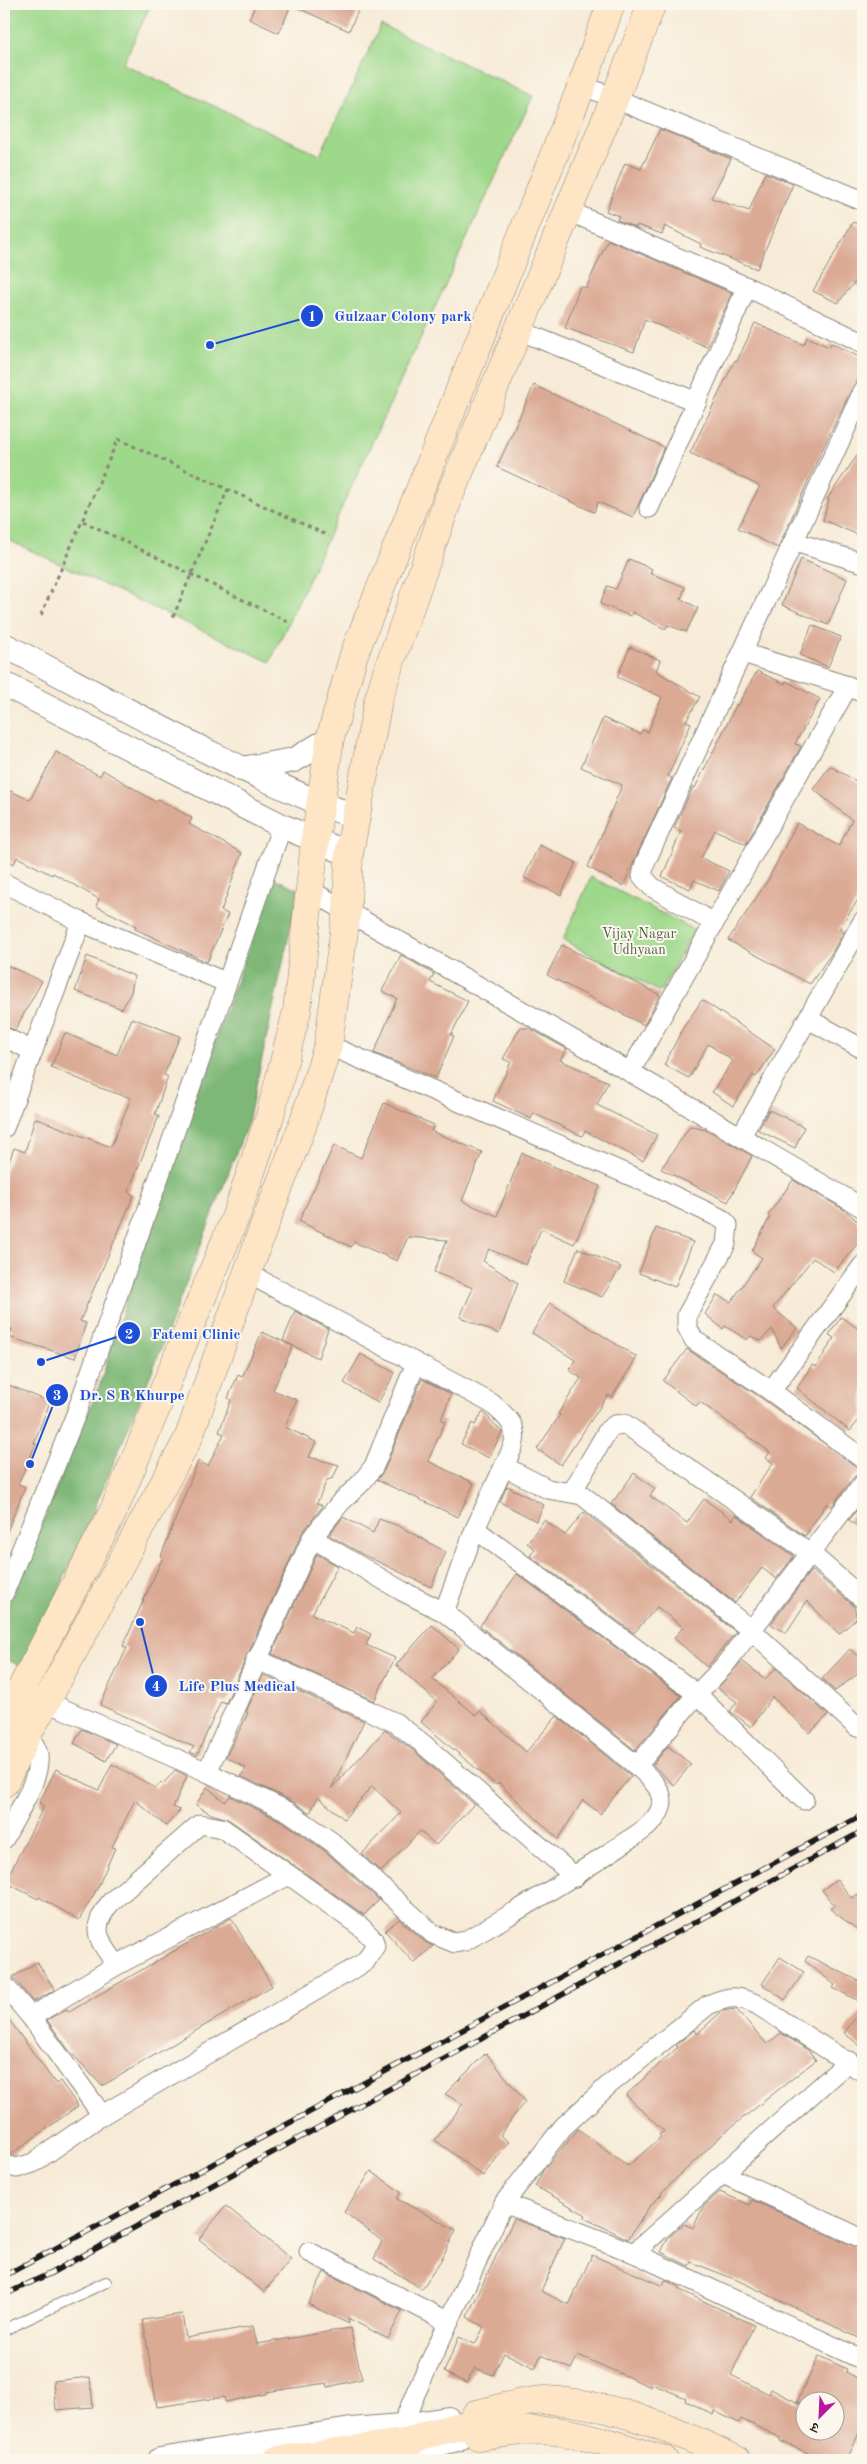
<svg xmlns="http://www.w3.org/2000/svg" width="867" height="2464" viewBox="0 0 867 2464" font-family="'Old Standard TT','Noto Serif Devanagari',serif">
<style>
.green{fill:#9ed88b;stroke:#5d7a54}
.forest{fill:#7eb877;stroke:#4d6a4a}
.building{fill:#dbaa95}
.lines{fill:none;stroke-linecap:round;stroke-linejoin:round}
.service-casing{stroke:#8a847a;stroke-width:12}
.minor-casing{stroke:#8a847a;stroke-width:21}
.tertiary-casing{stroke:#8a847a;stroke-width:26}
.secondary-casing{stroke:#8a847a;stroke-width:29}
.path{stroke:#8a847a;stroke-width:3;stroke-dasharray:4 4;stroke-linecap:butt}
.service{stroke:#fff;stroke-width:10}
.minor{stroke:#fff;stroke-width:19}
.tertiary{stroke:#fff;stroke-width:24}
.secondary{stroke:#fde5c5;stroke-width:28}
.rail-casing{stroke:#1c1c1c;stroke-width:5.5}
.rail{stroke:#fbf7ec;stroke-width:4;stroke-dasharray:11;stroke-linecap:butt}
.labels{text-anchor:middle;stroke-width:4;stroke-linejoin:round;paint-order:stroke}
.park-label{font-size:14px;fill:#4a5e43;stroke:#fbf7ec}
.leader{fill:none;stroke:#1d4ed8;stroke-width:2}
.callout-dot{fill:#1d4ed8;stroke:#fbf7ec;stroke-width:2}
.mark-label{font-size:15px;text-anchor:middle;font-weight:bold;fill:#fff}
.callout-label{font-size:15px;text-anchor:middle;font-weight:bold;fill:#1d4ed8;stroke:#fbf7ec;stroke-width:4;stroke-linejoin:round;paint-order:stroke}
</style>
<rect width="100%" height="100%" fill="#fbf7ec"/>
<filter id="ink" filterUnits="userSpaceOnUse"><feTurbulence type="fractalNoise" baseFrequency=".02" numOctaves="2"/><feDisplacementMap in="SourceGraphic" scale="10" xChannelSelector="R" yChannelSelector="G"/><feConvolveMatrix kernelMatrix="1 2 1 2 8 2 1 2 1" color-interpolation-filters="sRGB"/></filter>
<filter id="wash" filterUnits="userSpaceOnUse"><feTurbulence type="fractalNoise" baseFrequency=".0096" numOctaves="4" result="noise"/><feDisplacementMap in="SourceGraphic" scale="20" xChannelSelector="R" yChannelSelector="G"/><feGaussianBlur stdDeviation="1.12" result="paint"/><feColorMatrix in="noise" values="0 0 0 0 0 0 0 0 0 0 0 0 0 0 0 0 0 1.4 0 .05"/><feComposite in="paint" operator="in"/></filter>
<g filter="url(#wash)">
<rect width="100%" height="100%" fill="#f7ebd7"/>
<g class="green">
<polygon points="4,4 151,4 123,64 320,155 381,25 533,96 270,662 4,538"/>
<polygon points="591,877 695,930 660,992 563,940"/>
</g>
<polygon class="forest" points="274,878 299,889 248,1122 153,1369 79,1545 24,1668 4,1658 4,1615 100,1384 164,1181"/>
<g id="blocks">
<g class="building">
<polygon points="256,4 361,4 349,31 291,5 279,33 249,19"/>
<polygon points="660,129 731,159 711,198 749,211 765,173 793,184 757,269 700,247 701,244 665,226 662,234 637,225 636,228 617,220 619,216 606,211 625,163 641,169"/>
<polygon points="853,222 863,227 863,288 854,283 838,303 813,291"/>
<polygon points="608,240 732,293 707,347 645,319 634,352 565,328 580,286 586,288"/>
<polygon points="755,323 804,345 807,337 829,347 831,343 863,359 863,371 853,386 822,450 778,548 738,528 760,486 690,453 735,360 737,361"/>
<polygon points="534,385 664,447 633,517 598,502 594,512 497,467"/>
<polygon points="863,447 863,537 823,520 829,500 827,499"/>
<polygon points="629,559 652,569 650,573 685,587 681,599 698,608 686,632 668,625 665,629 632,612 631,616 600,604 607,586 616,589"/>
<polygon points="801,559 847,579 828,625 782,605"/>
<polygon points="812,625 841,637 828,667 800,655"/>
<polygon points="630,647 660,660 656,671 700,697 686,721 691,723 668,776 672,778 623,886 588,867 622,785 581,767 603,718 640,734 642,730 648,732 662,697 617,677"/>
<polygon points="757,671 785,684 786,681 820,699 795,744 801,746 798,752 746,844 715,830 701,858 729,871 719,891 694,880 690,889 662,877 681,831 674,828 693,787 695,788 737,704 738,705"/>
<polygon points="56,752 100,776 103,770 156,802 158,799 192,818 189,824 242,853 221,911 228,914 207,962 135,929 136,926 96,906 99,899 53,873 52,875 17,857 14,864 4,858 4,788 30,800"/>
<polygon points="830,766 863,785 863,892 839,929 844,932 831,954 810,984 728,940 768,880 797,823 839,846 852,820 813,789"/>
<polygon points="539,845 576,862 561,895 524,878"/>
<polygon points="562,945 660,995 644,1025 547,975"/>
<polygon points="401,955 434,974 430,982 468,1001 451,1035 454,1036 436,1078 374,1053 397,998 382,991"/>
<polygon points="87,956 134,976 131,992 122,1009 75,991"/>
<polygon points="4,964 42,981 15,1030 4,1026"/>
<polygon points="702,1000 775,1049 756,1077 753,1075 733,1106 712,1092 733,1061 708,1044 689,1078 664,1065 683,1028"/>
<polygon points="132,1018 180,1036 164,1075 168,1077 155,1114 159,1116 128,1192 134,1195 80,1321 86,1323 75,1358 9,1337 12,1329 4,1327 4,1175 14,1148 25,1152 35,1118 111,1147 131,1098 100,1088 51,1067 65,1033 117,1055"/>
<polygon points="520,1028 529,1028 567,1049 560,1060 608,1082 597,1105 657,1135 643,1161 585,1131 582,1136 533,1113 531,1119 493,1101 511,1062 503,1059"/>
<polygon points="384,1103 434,1125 431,1131 482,1152 462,1201 497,1216 522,1153 600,1186 574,1244 541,1229 526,1265 489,1249 483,1261 518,1283 499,1334 460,1317 473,1288 434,1272 447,1240 408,1237 397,1261 354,1242 351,1247 299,1221 334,1145 361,1158"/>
<polygon points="769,1110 804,1127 795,1148 758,1130"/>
<polygon points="690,1126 709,1131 752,1156 728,1202 661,1169"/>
<polygon points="793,1180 846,1211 863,1226 863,1237 834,1272 813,1258 773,1308 797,1328 781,1348 772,1329 761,1341 751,1336 747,1340 725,1326 723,1329 705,1314 717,1295 731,1302 762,1258 752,1251 770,1217 768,1215"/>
<polygon points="656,1228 693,1242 675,1287 639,1273"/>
<polygon points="578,1248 621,1267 602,1297 564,1281"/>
<polygon points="550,1303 637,1357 612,1397 608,1395 561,1465 537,1449 560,1415 558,1414 581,1378 569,1370 575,1360 532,1333"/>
<polygon points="295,1311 328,1329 318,1358 283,1341"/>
<polygon points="841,1317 863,1332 863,1415 850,1431 797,1388 812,1365 816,1367 834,1338 829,1335"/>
<polygon points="262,1332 293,1346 273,1390 297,1400 285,1427 316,1442 309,1457 339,1465 333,1478 327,1480 317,1503 323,1506 302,1533 226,1703 221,1701 197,1755 190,1752 194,1747 100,1705 127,1648 123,1646 163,1557 161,1556 198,1461 208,1466 224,1434 219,1432 231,1400 228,1398 238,1375 242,1377"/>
<polygon points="687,1349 757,1395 863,1471 854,1477 831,1507 827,1503 805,1536 750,1497 773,1463 766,1458 770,1452 700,1402 696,1406 663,1381"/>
<polygon points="361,1354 395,1373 378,1403 344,1383"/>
<polygon points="422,1379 451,1394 441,1420 445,1422 428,1461 474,1483 458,1517 377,1480 384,1470"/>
<polygon points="4,1383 50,1402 34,1443 36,1444 18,1484 25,1487 4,1539"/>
<polygon points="483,1412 502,1432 489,1458 461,1444 472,1423 475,1425"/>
<polygon points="634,1473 655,1489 650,1496 687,1523 704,1499 733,1520 736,1515 794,1556 776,1579 762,1568 735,1603 611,1504"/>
<polygon points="507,1486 544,1505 536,1521 500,1502"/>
<polygon points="863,1502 863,1531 849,1520"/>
<polygon points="584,1512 736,1632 707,1667 674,1638 683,1627 657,1607 634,1633 530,1556 535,1549 527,1543 544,1520 565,1535"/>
<polygon points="343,1517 373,1533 379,1519 399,1526 446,1552 431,1587 362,1554 329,1535"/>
<polygon points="317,1554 338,1566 312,1614 354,1633 357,1627 371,1634 366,1645 395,1658 374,1701 272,1654"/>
<polygon points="811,1570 854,1606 857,1618 839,1634 807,1601 786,1633 771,1624"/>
<polygon points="517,1574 681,1696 635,1750 480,1626"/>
<polygon points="432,1625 459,1649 432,1679 476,1715 480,1711 526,1752 557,1716 631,1776 600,1814 583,1800 558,1839 499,1783 496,1785 421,1722 437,1702 396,1665"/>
<polygon points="850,1649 863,1662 863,1670 835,1691 822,1679"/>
<polygon points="742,1661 765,1679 776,1668 828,1715 810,1733 772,1697 751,1727 730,1711 737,1702 718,1688"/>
<polygon points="263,1675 364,1721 331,1789 385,1730 415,1752 474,1804 436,1845 420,1831 381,1872 362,1854 401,1813 372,1786 344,1819 318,1797 310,1813 294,1802 241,1776 246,1768 226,1757 248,1713 246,1712"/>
<polygon points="82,1729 116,1744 106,1761 74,1743"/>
<polygon points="668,1746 691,1764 674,1785 653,1765"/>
<polygon points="112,1764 156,1788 161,1782 163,1784 175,1770 187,1776 173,1807 180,1810 166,1826 135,1800 112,1847 115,1848 98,1887 79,1920 39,1897 38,1899 5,1882 44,1806 39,1803 56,1769 99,1790"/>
<polygon points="207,1787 225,1802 230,1796 283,1822 325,1851 379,1900 364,1915 228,1819 211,1814 196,1805"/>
<polygon points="837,1879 851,1898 863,1892 863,1934 830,1909 835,1906 822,1890"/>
<polygon points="231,1918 272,1986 102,2086 68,2049 47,2020 67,2009 69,2012"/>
<polygon points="399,1919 425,1942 433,1946 414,1963 385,1931"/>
<polygon points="808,1956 863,1983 863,2003 833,1988 835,1985 805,1961"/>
<polygon points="780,1957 804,1972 785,2000 762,1984"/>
<polygon points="37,1962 55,1990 33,2002 13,1977"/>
<polygon points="863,2008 863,2048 844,2033"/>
<polygon points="736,2009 767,2044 781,2033 808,2050 816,2060 724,2133 661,2193 662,2194 649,2207 628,2239 584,2218 586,2215 535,2186 543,2171 578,2129 628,2166 661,2137 659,2135 664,2131 626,2095 678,2047 676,2045 694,2030 697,2034 722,2011"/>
<polygon points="4,2013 56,2084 60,2081 78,2106 10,2155 4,2154"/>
<polygon points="486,2053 525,2101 500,2135 509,2142 483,2176 435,2140 463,2104 445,2094"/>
<polygon points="371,2171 401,2192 397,2199 456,2230 441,2260 422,2289 374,2259 382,2241 344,2212"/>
<polygon points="720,2192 750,2205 752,2200 863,2250 863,2340 737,2280 691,2262 689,2266 661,2252 668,2238 684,2224 693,2228 703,2207"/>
<polygon points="226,2206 291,2259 264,2292 199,2239"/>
<polygon points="514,2219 565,2238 541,2291 569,2305 592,2255 663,2286 665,2280 679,2287 678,2289 754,2325 731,2375 769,2394 771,2389 804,2406 804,2432 834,2432 834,2402 797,2402 819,2356 847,2369 846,2372 863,2381 863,2424 847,2460 829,2460 808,2453 780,2441 781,2438 741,2419 739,2423 714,2411 713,2414 685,2401 686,2398 652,2384 651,2387 578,2355 571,2369 541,2355 535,2368 504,2353 493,2375 475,2368 466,2383 444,2372 459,2337 475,2344 484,2327 467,2317"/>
<polygon points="324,2272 402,2311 388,2339 348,2318 349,2324 308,2304"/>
<polygon points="182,2314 186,2338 253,2326 257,2344 350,2328 362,2379 328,2387 327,2383 266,2392 266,2394 225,2402 224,2397 157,2407 143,2320"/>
<polygon points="90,2377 93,2407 56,2410 53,2381"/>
</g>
</g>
</g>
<g filter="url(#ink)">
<use href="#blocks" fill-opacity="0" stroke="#8a847a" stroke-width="1"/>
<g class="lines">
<defs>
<polyline id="service" points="4,2330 106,2282"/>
<g id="minor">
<polyline points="582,85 863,201"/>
<polyline points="568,211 747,287 863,343"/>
<polyline points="518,330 697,402"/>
<polyline points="649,508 747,287"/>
<polyline points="795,542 863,563"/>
<polyline points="743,653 848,686 863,693"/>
<polyline points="4,883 81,922 225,982"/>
<polyline points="311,891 630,1072 863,1208"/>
<polyline points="714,923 652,887 642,876 645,863 863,391"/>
<polyline points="808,1019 863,1049"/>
<polyline points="4,1037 33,1051"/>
<polyline points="328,1045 645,1182 722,1219 728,1225 726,1244 687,1315 687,1327 694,1340 771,1391 863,1459"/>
<polyline points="630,1072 848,686"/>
<polyline points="4,1128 81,922"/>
<polyline points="741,1136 863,921"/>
<path d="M 247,1273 L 491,1403 C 507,1417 519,1425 513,1447 L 475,1529 L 444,1612"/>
<polyline points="771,1391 863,1265"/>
<polyline points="505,1467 548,1489 582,1495 751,1630 857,1727"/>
<polyline points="572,1492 608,1430 615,1425 625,1424 810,1553 863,1599"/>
<polyline points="475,1529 697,1694 804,1800"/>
<polyline points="4,1593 76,1414 282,826"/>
<polyline points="256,1659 396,1723 422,1743 575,1877"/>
<path d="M 36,1697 L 207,1772 L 289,1812 L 332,1842 L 433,1934 L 455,1943 L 465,1941 C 517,1911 568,1881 618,1847 C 632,1837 653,1827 660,1810 C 668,1792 648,1776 637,1766 L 444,1612 L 402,1591 L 312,1538"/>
<polyline points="637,1766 697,1694 724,1666 863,1484"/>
<polyline points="207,1772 312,1538 340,1503 362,1482 374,1466 416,1363"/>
<path d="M 4,1839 C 15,1816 41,1780 38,1755 C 37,1747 31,1740 28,1733"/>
<polyline points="4,1985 31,2017 102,2115"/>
<polyline points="31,2017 117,1965 289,1875"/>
<path d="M 4,2165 L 17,2168 L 33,2163 L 102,2115 L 365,1962 L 375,1946 L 373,1939 L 361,1927 L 289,1875 L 222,1828 L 200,1824 L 111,1902 C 88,1930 99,1940 117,1965"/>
<polyline points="723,2174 863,2239"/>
<polyline points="504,2203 634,2253 863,2360"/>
<polyline points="309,2252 449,2322"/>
<polyline points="634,2253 849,2061"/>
<path d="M 402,2426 L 416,2392 L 504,2203 L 563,2127 L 611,2083 L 708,2005 C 729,1996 735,1995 756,2004 L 863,2072"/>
</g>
<g id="tertiary">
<path d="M 4,645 C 119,705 233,771 356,817"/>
<polyline points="4,684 282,826 349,854"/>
<polyline points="242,769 294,760 330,739"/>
<polyline points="160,2460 351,2430 402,2426 448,2419"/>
<polyline points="402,2460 444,2442 457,2439"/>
</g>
<g id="secondary">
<polyline points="4,1722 114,1510 237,1213 270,1116 297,1011 315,841 330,739 354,654 582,85 611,4"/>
<polyline points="4,1783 28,1733 46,1702 188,1439 263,1229 302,1127 328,1045 347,910 349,854 378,701 387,672 449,497 614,100 652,4"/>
<path d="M 469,2424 L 478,2436 C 503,2433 530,2429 555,2431 C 590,2435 630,2450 664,2460"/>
<path d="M 277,2460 L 410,2442 L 428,2434 L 469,2424 L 476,2414 C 495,2410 530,2399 548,2400 C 616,2404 677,2431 737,2460"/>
</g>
</defs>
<use href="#service" class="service-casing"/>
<use href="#minor" class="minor-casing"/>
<use href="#tertiary" class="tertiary-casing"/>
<use href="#secondary" class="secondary-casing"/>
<g class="path">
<polyline points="83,521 288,622"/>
<polyline points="41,615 118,439 329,536"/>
<polyline points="173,617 228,489"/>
</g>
<use href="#service" class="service"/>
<use href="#minor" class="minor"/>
<use href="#tertiary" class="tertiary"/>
<use href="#secondary" class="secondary"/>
<defs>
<g id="rail">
<polyline points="4,2276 863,1815"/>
<polyline points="4,2295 51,2273 863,1831"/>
</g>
</defs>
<use href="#rail" class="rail-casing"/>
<use href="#rail" class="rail"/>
</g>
</g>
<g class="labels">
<g class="park-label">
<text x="639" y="938">Vijay Nagar<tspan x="639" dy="16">Udhyaan</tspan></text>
</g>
</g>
<path class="leader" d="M210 345L312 316M41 1362L129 1333M30 1464L57 1395M140 1622L156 1686"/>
<g class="callout-dot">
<circle cx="210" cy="345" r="5"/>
<circle cx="41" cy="1362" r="5"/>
<circle cx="30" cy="1464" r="5"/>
<circle cx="140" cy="1622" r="5"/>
<circle cx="312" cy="316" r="12"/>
<circle cx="129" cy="1333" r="12"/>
<circle cx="57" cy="1395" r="12"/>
<circle cx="156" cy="1686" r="12"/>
</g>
<g class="mark-label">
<text x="312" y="321">1</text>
<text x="129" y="1339">2</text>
<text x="57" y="1400">3</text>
<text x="156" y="1691">4</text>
</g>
<g class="callout-label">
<text x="403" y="321">Gulzaar Colony park</text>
<text x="196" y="1339">Fatemi Clinic</text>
<text x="132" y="1400">Dr. S R Khurpe</text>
<text x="237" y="1691">Life Plus Medical</text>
</g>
<rect width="867" height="2464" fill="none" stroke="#fbf7ec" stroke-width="20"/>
<g transform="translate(820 2416) rotate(204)"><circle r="24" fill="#fbf7ec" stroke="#a29f99"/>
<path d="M0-4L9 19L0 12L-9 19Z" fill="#b5179e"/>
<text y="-8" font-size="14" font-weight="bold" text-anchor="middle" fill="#1c1c1c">उ</text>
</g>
</svg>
